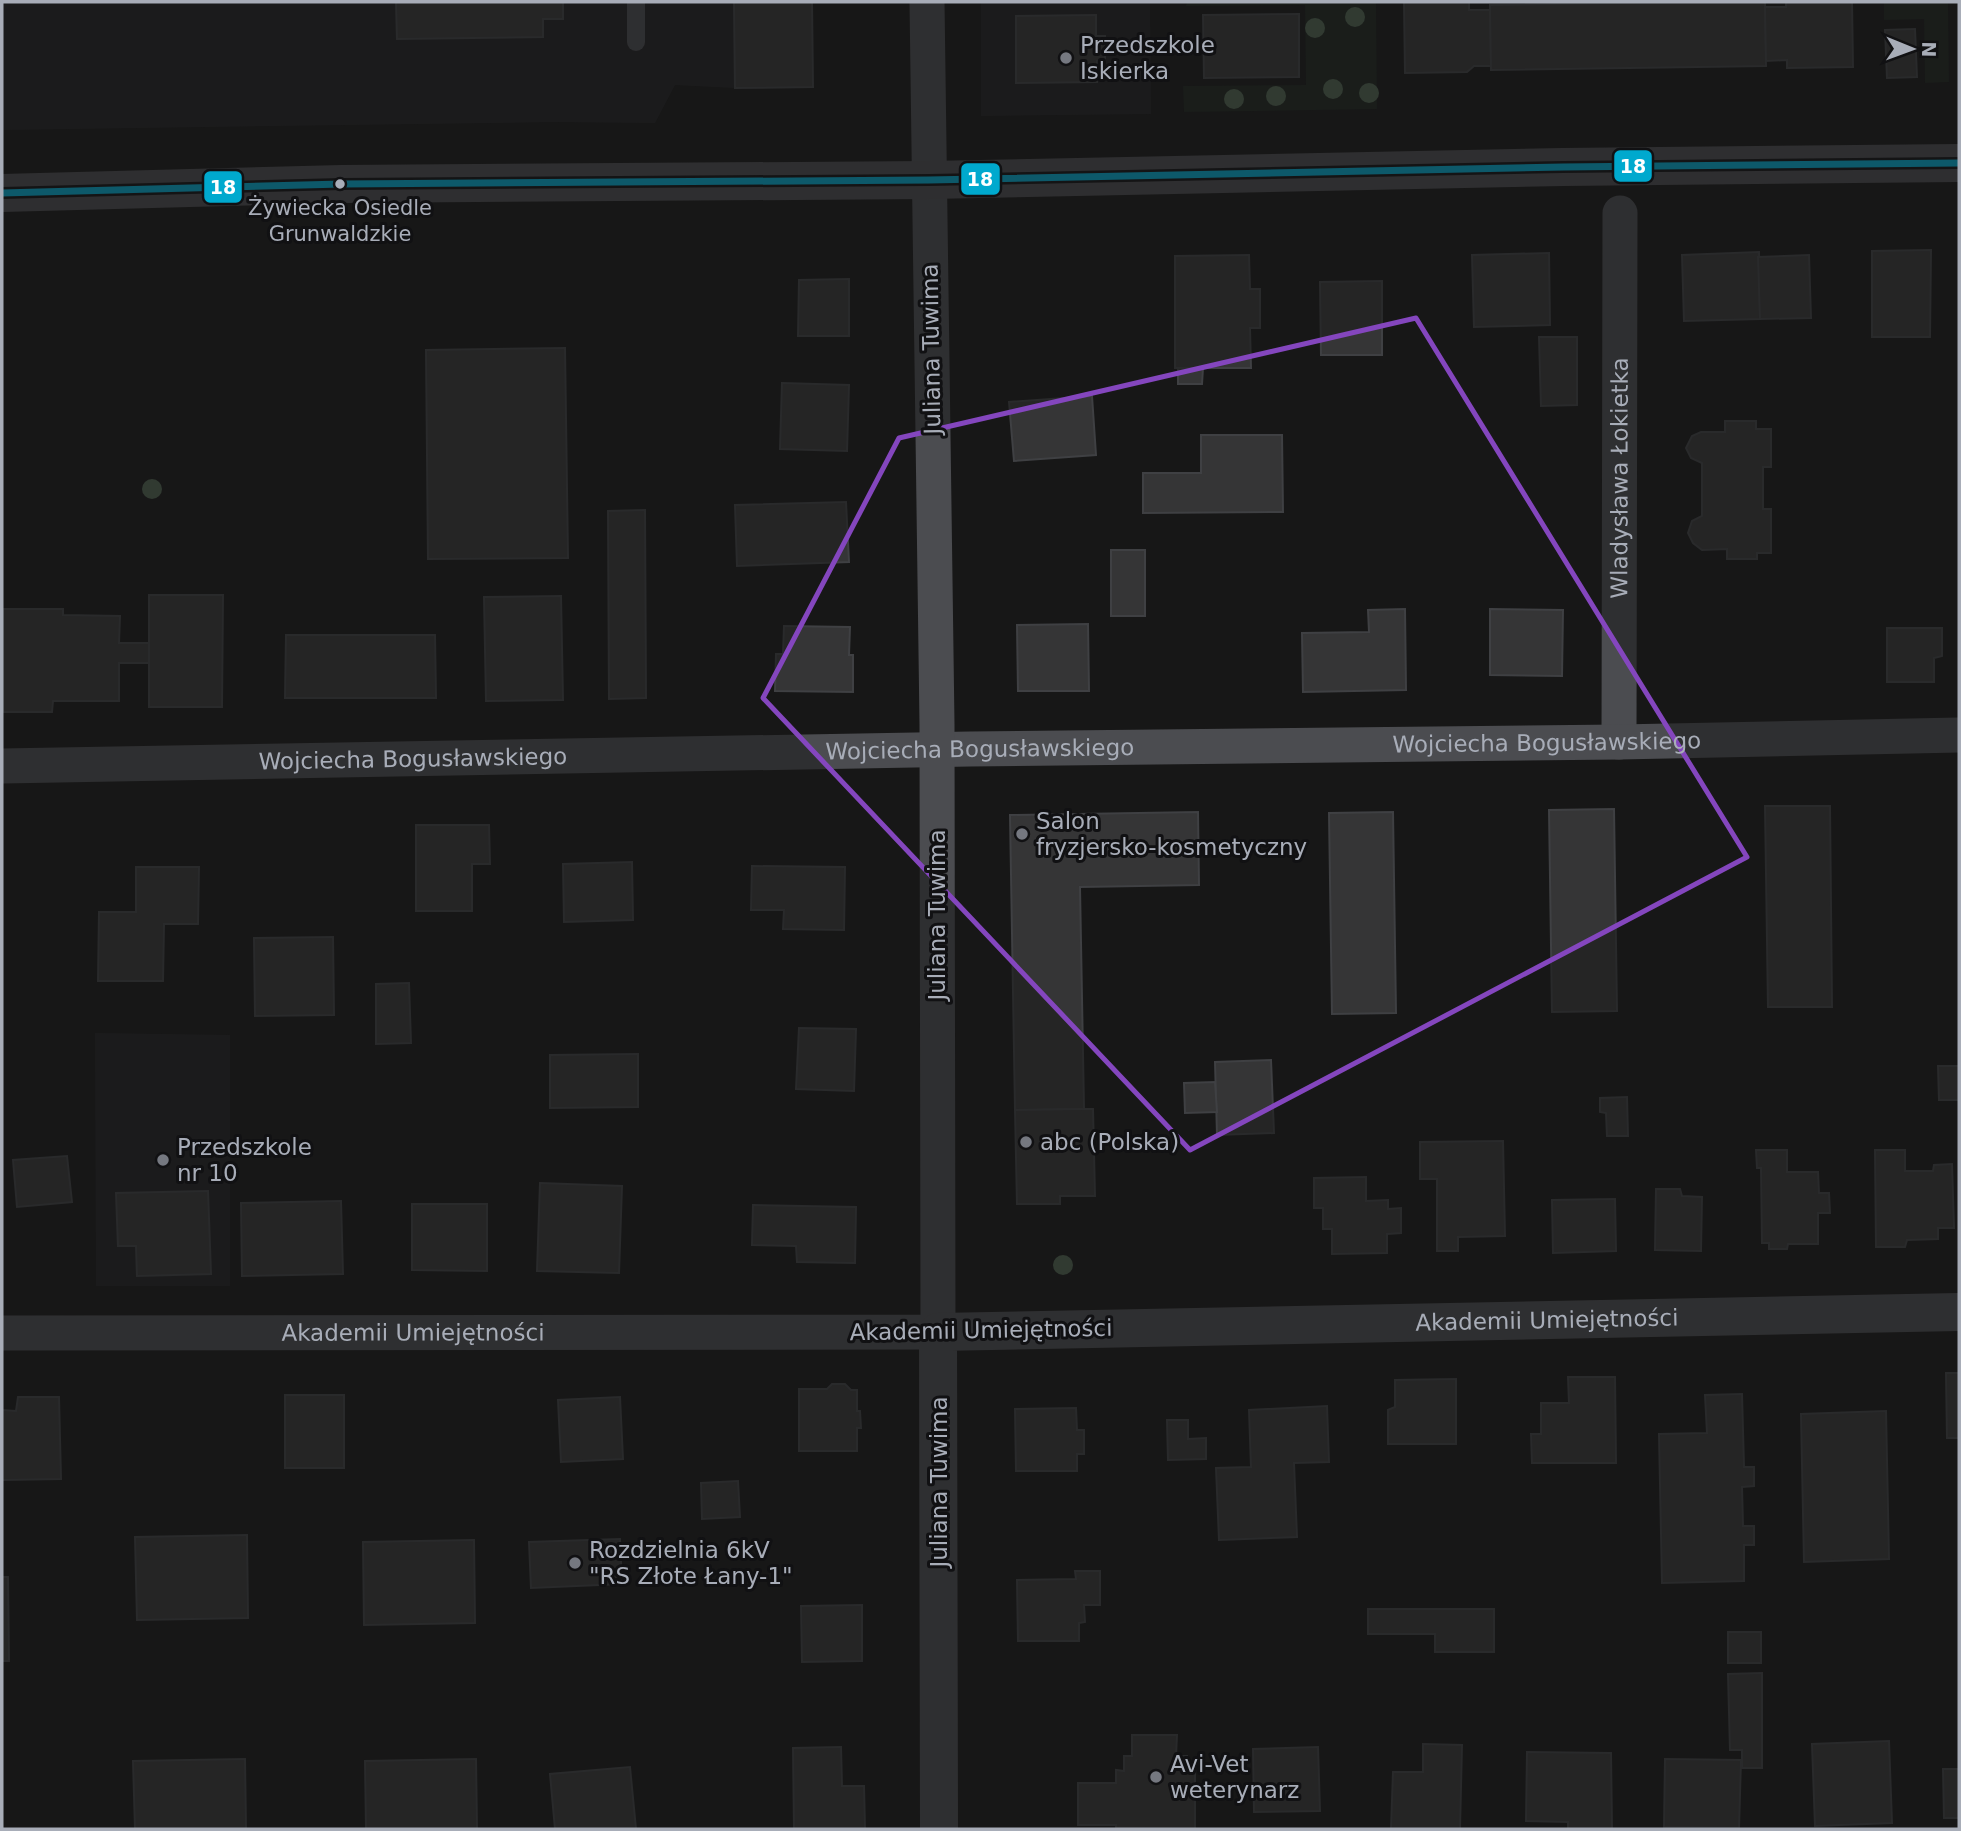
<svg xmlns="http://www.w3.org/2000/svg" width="1961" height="1831" viewBox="0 0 1961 1831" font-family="'DejaVu Sans',sans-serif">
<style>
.built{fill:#212123}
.green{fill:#1d241e}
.building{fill:#353536;stroke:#3f4043;stroke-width:2}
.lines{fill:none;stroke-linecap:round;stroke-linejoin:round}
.service{stroke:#4b4c50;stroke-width:18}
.minor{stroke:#4b4c50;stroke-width:35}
.tertiary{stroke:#4b4c50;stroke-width:38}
.secondary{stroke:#4a4a4e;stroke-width:38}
.bus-1-casing{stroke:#111113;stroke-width:12}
.bus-1{stroke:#00a9ce;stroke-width:7}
.tree{fill:#506451}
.marked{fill:none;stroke:#8446be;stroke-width:5;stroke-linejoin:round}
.poi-dot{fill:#757880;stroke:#111113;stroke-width:2.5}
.bus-dot{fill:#a8adb8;stroke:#111113;stroke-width:2.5}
.labels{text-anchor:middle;stroke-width:6;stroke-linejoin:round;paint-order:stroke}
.bus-label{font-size:21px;fill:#a8adb8;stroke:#111113}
.poi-label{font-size:23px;fill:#a8adb8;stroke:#111113;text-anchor:start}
.street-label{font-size:23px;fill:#a8adb8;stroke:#111113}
.line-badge{stroke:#111113;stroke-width:2.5}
.badge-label{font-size:19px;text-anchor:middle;font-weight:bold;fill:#fff}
</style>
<rect width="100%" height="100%" fill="#171717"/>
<g class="built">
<polygon points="2,2 812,2 813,87 735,88 675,85 655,123 554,122 2,130"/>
<polygon points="981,2 1150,2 1151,114 981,116"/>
<polygon points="95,1033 230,1035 230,1286 96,1286"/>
</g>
<g class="green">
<polygon points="1187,2 1376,2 1377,109 1184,112 1183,86 1306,85 1305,5 1186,6"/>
<polygon points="1884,2 1948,2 1949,82 1925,83 1924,19 1884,20"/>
</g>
<g class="building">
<polygon points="396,2 563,2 563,19 543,19 543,37 397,39"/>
<polygon points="734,2 812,2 813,87 735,88"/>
<polygon points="1404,2 1469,2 1469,10 1490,10 1491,66 1474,66 1467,72 1405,73"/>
<polygon points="1682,2 1765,2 1766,66 1491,70 1490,5"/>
<polygon points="1786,2 1852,2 1853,67 1787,68 1787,60 1766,61 1765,7 1786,7"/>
<polygon points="1299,14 1299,77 1204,78 1203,15"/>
<polygon points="1096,15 1096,36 1105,36 1105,61 1097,61 1097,82 1016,83 1016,16"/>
<polygon points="1915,29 1917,77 1887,78 1885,30"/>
<polygon points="1931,250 1930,337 1872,337 1872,251"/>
<polygon points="1759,252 1760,319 1684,321 1682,255"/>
<polygon points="1549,253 1550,325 1474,327 1472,255"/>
<polygon points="1249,255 1250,289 1260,289 1260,328 1250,328 1251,368 1175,368 1175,256"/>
<polygon points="1809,255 1811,318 1760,319 1758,257"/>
<polygon points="849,279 849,336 798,336 799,280"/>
<polygon points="1382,281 1382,355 1321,355 1320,282"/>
<polygon points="1539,337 1577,337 1577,405 1541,406"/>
<polygon points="565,348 568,558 428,559 426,350"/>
<polygon points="1178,368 1203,368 1202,384 1178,384"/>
<polygon points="782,383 849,385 847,451 780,449"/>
<polygon points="1092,396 1096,455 1014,461 1009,402"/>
<polygon points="1725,421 1756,421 1756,429 1771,429 1771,467 1763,467 1763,509 1771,509 1771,553 1757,553 1757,559 1727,559 1727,549 1702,550 1693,543 1688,533 1692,521 1702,516 1702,463 1691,458 1686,448 1692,436 1701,432 1725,432"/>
<polygon points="1201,435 1282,435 1283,512 1143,513 1143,473 1201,473"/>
<polygon points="846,502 849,562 737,566 735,505"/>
<polygon points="645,510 646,698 609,699 608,511"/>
<rect x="1111" y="550" width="34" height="66"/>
<polygon points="149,595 223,595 222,707 149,707"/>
<polygon points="561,596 563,700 486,701 484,597"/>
<polygon points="3,609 63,609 63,615 120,616 119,643 149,643 149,663 119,663 119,701 53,701 52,712 3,712"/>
<polygon points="1405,609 1406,690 1303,692 1302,633 1369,632 1368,610"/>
<polygon points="1490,609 1563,610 1562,676 1490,675"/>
<polygon points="1088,624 1089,691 1018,691 1017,625"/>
<polygon points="784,626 850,627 849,655 853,655 853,692 775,691 776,654 783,654"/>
<polygon points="1887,628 1942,628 1942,656 1934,658 1934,682 1887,682"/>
<polygon points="286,635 435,635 436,698 285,698"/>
<polygon points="1765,806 1830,806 1832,1007 1768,1007"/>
<polygon points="1614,809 1617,1011 1552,1012 1549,810"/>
<polygon points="1198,812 1199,885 1080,887 1084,1109 1015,1110 1010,815"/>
<polygon points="1393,812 1396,1013 1332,1014 1329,813"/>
<polygon points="416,825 489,825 490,864 472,864 472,911 416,911"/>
<polygon points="632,862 633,920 564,922 563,864"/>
<polygon points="752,866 845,867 844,930 783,929 784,910 751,910"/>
<polygon points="136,867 199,867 198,924 164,924 163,981 98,981 99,912 136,912"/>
<polygon points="333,937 334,1015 255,1016 254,938"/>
<polygon points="409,983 411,1043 376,1044 376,984"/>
<polygon points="799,1028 856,1029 854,1091 796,1089"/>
<polygon points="638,1054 638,1107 550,1108 550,1055"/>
<polygon points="1271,1060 1274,1133 1217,1135 1215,1062"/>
<polygon points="1938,1066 1959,1066 1959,1100 1939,1100"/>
<polygon points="1215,1082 1217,1112 1185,1113 1184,1083"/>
<polygon points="1627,1097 1628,1136 1607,1136 1606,1113 1600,1112 1600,1098"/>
<polygon points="1084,1109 1093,1109 1095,1196 1060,1196 1060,1204 1017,1204 1015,1110"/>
<polygon points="1503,1141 1505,1236 1458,1237 1458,1251 1437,1251 1437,1179 1420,1179 1420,1142"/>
<polygon points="1756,1150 1787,1150 1787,1172 1818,1172 1819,1193 1829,1193 1830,1213 1818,1213 1818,1244 1788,1244 1787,1249 1769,1249 1769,1243 1762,1243 1761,1168 1757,1168"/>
<polygon points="1875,1150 1905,1150 1905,1171 1933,1171 1934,1165 1952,1164 1954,1228 1938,1228 1938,1239 1907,1240 1905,1247 1876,1247"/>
<polygon points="67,1156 72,1202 17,1207 13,1160"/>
<polygon points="1366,1177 1366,1201 1388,1200 1388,1209 1401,1208 1401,1233 1387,1234 1387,1253 1332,1254 1332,1229 1323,1229 1323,1208 1314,1208 1314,1178"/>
<polygon points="540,1183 622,1186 619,1273 537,1271"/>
<polygon points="1656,1189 1680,1189 1682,1196 1702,1197 1701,1251 1655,1250"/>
<polygon points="208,1191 211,1274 137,1276 136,1246 118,1246 116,1193"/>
<polygon points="1615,1199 1616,1251 1553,1253 1552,1200"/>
<polygon points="341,1201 343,1274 242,1276 241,1203"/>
<polygon points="412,1204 487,1204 487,1271 412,1270"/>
<polygon points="753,1205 856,1207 855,1263 797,1262 796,1246 752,1245"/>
<polygon points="1946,1373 1959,1373 1959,1438 1947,1438"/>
<polygon points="1568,1377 1615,1377 1616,1463 1532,1463 1531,1434 1541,1434 1541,1403 1569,1403"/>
<polygon points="1456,1379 1456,1444 1388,1444 1388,1410 1395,1407 1395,1380"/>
<polygon points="832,1384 845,1384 851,1390 857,1390 857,1411 860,1411 861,1428 857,1428 857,1451 799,1451 799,1389 827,1389"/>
<polygon points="1742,1394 1744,1467 1754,1467 1754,1486 1742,1487 1743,1526 1754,1526 1754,1545 1744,1545 1744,1581 1662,1583 1659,1434 1707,1433 1705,1395"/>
<rect x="285" y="1395" width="59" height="73"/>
<polygon points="18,1397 59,1397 61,1479 2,1480 2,1410 16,1411"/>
<polygon points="620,1397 623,1459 561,1462 558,1400"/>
<polygon points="1327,1406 1329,1462 1294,1463 1297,1537 1219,1540 1216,1468 1251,1467 1249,1410"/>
<polygon points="1076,1408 1077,1430 1084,1430 1084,1454 1077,1454 1077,1471 1016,1471 1015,1409"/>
<polygon points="1886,1411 1889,1559 1804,1562 1801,1414"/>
<polygon points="1167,1420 1188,1420 1188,1439 1206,1438 1206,1459 1168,1460"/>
<polygon points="738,1481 740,1517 702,1519 701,1483"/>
<polygon points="247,1535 248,1618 137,1620 135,1537"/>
<polygon points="620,1539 622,1584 531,1588 529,1542"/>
<polygon points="474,1540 475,1623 364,1625 363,1542"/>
<polygon points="1075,1571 1100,1571 1100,1605 1084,1605 1085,1622 1079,1623 1079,1641 1018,1641 1017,1580 1076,1579"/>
<polygon points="2,1577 8,1577 9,1661 2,1661"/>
<polygon points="862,1605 862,1661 802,1662 801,1606"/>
<polygon points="1368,1609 1494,1609 1494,1652 1435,1652 1435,1634 1368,1634"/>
<rect x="1728" y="1632" width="33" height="31"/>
<polygon points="1762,1673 1762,1768 1742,1768 1742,1750 1730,1750 1728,1674"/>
<polygon points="1132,1735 1177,1735 1176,1756 1187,1756 1187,1771 1195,1771 1195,1829 1116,1828 1116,1825 1078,1825 1078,1783 1116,1783 1116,1770 1124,1771 1124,1756 1132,1756"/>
<polygon points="1889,1741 1892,1823 1815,1826 1812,1744"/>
<polygon points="1423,1744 1462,1745 1460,1829 1391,1829 1393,1772 1423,1772"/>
<polygon points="841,1747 842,1786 864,1786 865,1829 794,1829 793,1748"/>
<polygon points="1318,1747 1320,1811 1254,1812 1253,1749"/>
<polygon points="1527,1752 1611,1753 1612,1829 1568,1829 1568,1822 1526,1821"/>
<polygon points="245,1759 246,1829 135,1829 133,1761"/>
<polygon points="476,1759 477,1829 366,1829 365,1761"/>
<polygon points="1665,1759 1741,1760 1739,1828 1664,1827"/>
<polygon points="630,1767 636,1829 555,1829 550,1774"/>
<polygon points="1943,1769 1959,1769 1959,1818 1944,1818"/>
</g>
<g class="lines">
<polyline class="service" points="636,42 636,2"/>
<g class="minor">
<path id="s1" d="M 1619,742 L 1620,213"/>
<path id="s2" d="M 2,766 L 970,749 L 1619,742 L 1959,735"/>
<path id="s3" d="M 2,1333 L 938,1332 L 937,724 L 927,2"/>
</g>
<path class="tertiary" id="s4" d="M 939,1829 L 938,1332 L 1959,1312"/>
<polyline class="secondary" points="2,193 342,184 929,180 1563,167 1959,163"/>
<defs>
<polyline id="bus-1" points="2,193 342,184 929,180 1563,167 1959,163"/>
</defs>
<use href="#bus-1" class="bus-1-casing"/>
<use href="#bus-1" class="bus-1"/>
</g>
<g class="tree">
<circle cx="1355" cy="17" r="10"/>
<circle cx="1315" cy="28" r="10"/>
<circle cx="1333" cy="89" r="10"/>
<circle cx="1369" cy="93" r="10"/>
<circle cx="1276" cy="96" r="10"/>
<circle cx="1234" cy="99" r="10"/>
<circle cx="152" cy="489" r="10"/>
<circle cx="1063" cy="1265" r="10"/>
</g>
<path d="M0 0H1961V1831H0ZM 1416,318 L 1747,857 L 1190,1150 L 763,698 L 899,438 Z" fill="#171717" fill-opacity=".55" fill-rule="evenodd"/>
<path class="marked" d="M 1416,318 L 1747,857 L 1190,1150 L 763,698 L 899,438 Z"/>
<g class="poi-dot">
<circle cx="1066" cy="58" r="7"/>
<circle cx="1022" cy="834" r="7"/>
<circle cx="1026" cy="1142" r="7"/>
<circle cx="163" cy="1160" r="7"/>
<circle cx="575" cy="1563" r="7"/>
<circle cx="1156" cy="1777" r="7"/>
</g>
<circle class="bus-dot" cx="340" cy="184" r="6"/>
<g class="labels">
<g class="bus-label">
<text x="340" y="215">Żywiecka Osiedle<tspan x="340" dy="26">Grunwaldzkie</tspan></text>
</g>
<g class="poi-label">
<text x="1080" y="53">Przedszkole<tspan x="1080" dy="26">Iskierka</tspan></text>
<text x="1036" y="829">Salon<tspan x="1036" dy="26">fryzjersko-kosmetyczny</tspan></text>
<text x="1040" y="1150">abc (Polska)</text>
<text x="177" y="1155">Przedszkole<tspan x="177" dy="26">nr 10</tspan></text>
<text x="589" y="1558">Rozdzielnia 6kV<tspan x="589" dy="26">"RS Złote Łany-1"</tspan></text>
<text x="1170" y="1772">Avi-Vet<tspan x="1170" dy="26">weterynarz</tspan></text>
</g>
<g class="street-label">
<text transform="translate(931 349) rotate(-91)" y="8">Juliana Tuwima</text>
<text dy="8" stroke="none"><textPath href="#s1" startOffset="264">Wladysława Łokietka</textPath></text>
<text dy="8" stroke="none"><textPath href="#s2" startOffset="1545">Wojciecha Bogusławskiego</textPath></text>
<text dy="8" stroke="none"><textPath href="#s2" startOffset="978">Wojciecha Bogusławskiego</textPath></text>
<text dy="8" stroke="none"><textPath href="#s2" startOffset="411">Wojciecha Bogusławskiego</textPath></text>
<text transform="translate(937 915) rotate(-90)" y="8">Juliana Tuwima</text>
<text dy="8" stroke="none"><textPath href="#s4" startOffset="1106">Akademii Umiejętności</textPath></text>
<text transform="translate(981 1330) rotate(-1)" y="8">Akademii Umiejętności</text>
<text dy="8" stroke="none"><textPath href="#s3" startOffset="411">Akademii Umiejętności</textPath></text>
<text transform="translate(939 1482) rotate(-90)" y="8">Juliana Tuwima</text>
</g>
</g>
<g class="line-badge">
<rect x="1613" y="149" width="40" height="34" rx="7" fill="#00a9ce"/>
<rect x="960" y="162" width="41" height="34" rx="7" fill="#00a9ce"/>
<rect x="203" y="170" width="40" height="34" rx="7" fill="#00a9ce"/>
</g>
<g class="badge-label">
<text x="1633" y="173">18</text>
<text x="980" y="186">18</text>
<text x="223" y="194">18</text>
</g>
<rect width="1961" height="1831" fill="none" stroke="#a8adb8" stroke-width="7"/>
<g transform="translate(1912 49) rotate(91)" stroke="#111113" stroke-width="5" paint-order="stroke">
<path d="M0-5L12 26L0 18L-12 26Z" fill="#a8adb8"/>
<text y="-10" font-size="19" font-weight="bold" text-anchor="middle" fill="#a8adb8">N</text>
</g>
</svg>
